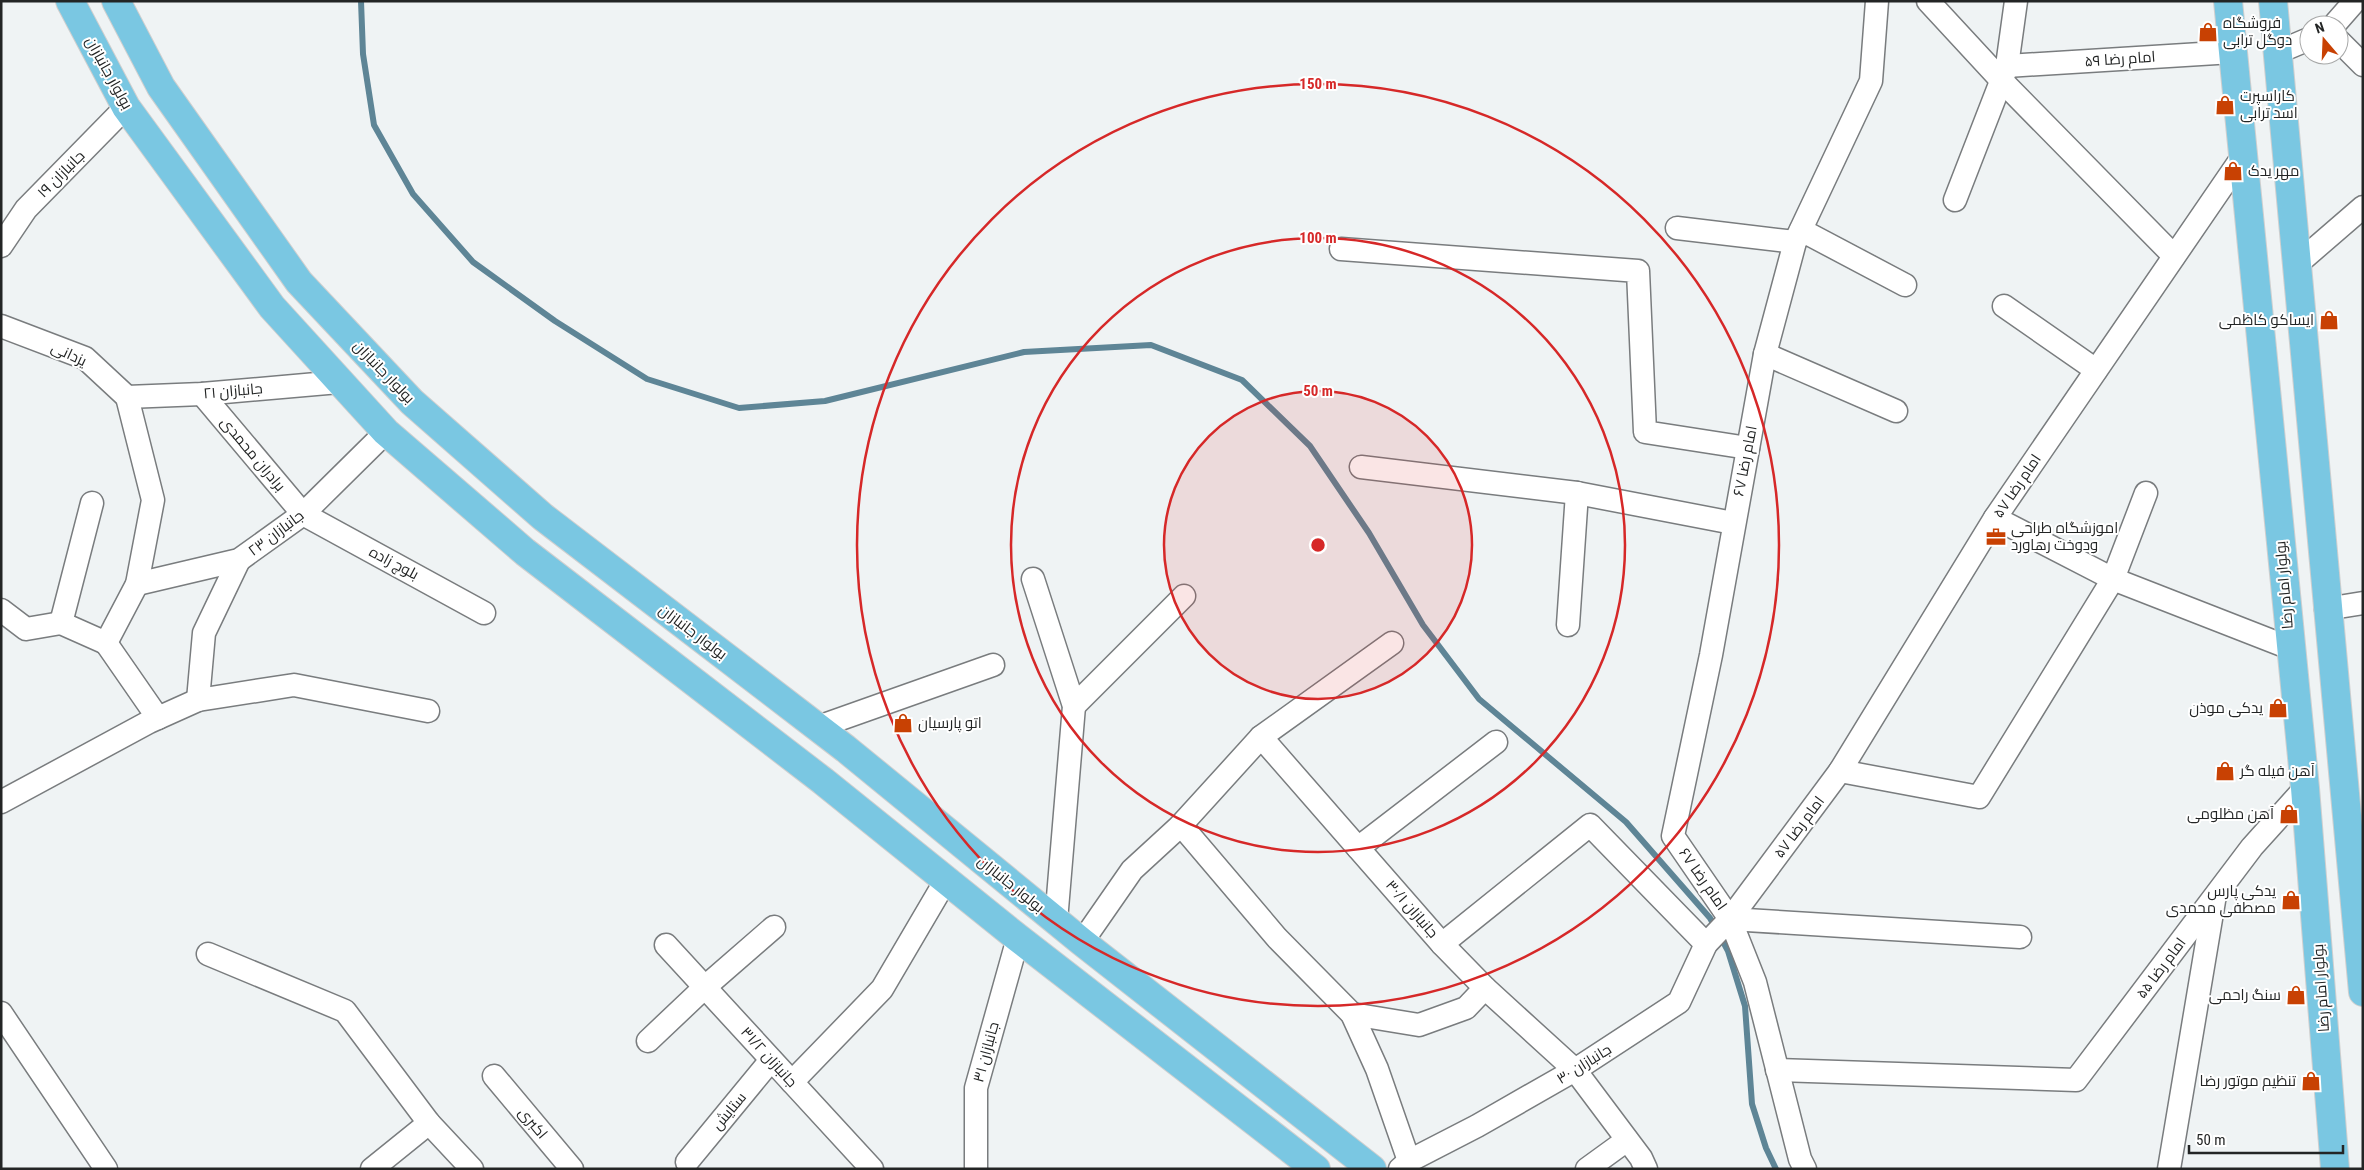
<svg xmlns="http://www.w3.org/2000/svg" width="2364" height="1170" viewBox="0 0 2364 1170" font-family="'Roboto Condensed',Cairo,sans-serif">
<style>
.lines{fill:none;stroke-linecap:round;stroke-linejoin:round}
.stream{stroke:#5e8596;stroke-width:6}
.minor-casing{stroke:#797c7e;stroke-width:25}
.major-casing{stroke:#cfcfcf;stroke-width:30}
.minor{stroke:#fff;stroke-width:22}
.major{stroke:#7ac7e2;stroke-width:28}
.ring{fill:none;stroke:#d62828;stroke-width:2.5}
.labels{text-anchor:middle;stroke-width:4;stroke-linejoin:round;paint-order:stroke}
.poi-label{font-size:15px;fill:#232525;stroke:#fff;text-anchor:start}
.street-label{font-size:15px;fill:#232525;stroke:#fff}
.centre{fill:#d62828;stroke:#fff;stroke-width:2.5}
.ring-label{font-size:15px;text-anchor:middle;font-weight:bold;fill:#d62828;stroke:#fff;stroke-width:4;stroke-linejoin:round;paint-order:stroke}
</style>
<rect width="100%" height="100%" fill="#eff3f4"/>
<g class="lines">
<g class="stream">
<polyline points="361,1 363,54 374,125 413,194 473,262 555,321 647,379 739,408 825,401 1024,352 1151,345 1242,380 1310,446 1369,533 1423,625 1479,699 1626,822 1710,918 1715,927"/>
<polyline points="1720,936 1728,951 1745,1006 1752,1104 1766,1148 1776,1169"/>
</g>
<defs>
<g id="minor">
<polyline points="1928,1 2002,81 2174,256"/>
<polyline points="2334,25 2355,1"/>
<polyline points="2339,41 2363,65"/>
<polyline points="2276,53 2309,39"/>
<polyline points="2007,66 2233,52"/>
<polyline points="1955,200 2007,66 2016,1"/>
<polyline points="1677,228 1795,242"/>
<polyline points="1801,230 1905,285"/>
<polyline points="1,246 26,209 126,107"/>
<polyline points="1341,249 1638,271 1645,432 1748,448"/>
<polyline points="2296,265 2363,207"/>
<polyline points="2004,306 2096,370"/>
<polyline points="1,326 85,358 127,397"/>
<polyline points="1765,354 1896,411"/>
<polyline points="202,394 303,514 484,613"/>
<polyline points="127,397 202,394 339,382"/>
<polyline points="1361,467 1577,493 1733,523"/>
<polyline points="1995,518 2113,579 2290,648"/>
<polyline points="1033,579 1074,706 1056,921"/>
<polyline points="137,584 239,560 303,514 386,432"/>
<polyline points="2326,609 2363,603"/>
<polyline points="1,610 26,629 61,623 106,643"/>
<polyline points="61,623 92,503"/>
<polyline points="1568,625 1577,493"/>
<polyline points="106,643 137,584 153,500 127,397"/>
<polyline points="106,643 158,718"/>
<polyline points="198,700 204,633 239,560"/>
<polyline points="1074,706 1184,596"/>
<polyline points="818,727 993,665"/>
<polyline points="1261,737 1442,944 1485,988 1575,1070 1641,1158 1646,1169"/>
<polyline points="1840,771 1979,797 2113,579 2146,493"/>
<polyline points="1,802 149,722 198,700 294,685 428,711"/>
<polyline points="1181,825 1277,938 1352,1014 1377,1069 1409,1161"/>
<polyline points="1358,848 1496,742"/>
<polyline points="1730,919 2020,937"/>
<polyline points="1082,942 1132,870 1181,825 1261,737 1392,643"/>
<polyline points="1442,944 1590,825 1706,944"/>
<polyline points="666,945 872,1169"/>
<polyline points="208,954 345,1011 429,1123 472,1169"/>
<polyline points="1,1013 106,1169"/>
<polyline points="1352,1014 1419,1025 1466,1008 1485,988"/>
<polyline points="648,1041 705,987 774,927"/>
<polyline points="1777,1070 2076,1080 2252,847 2305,788"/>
<polyline points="494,1076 572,1169"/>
<polyline points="792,1082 882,989 946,880"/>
<polyline points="687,1162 771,1060"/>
<polyline points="372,1169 429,1123"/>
<polyline points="976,1169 976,1088 1018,938"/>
<polyline points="1400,1169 1409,1161 1477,1126 1575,1070 1679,1002 1706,944 1730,919 1840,771 1995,518 2243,156"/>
<polyline points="1587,1169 1627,1140"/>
<polyline points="1805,1169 1800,1159 1755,982 1730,919 1673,836 1711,655 1765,354 1795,242 1871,81 1877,1"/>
<polyline points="2169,1169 2214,901"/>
</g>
<g id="major">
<polyline points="70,1 126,107 272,307 386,432 525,552 823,781 1018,938 1316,1169"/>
<polyline points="116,1 161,87 299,282 412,402 543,517 846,749 1082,942 1372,1169"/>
<polyline points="2228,1 2305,788 2335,1169"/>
<polyline points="2273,1 2363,992"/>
</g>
</defs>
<use href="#minor" class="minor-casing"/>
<use href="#major" class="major-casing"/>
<use href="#minor" class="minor"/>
<use href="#major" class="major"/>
</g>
<circle cx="1318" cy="545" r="154" fill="#d62828" fill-opacity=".12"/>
<g class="ring">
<circle cx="1318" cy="545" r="154"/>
<circle cx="1318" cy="545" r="307"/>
<circle cx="1318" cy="545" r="461"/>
</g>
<defs>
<symbol id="shop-bare" viewBox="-9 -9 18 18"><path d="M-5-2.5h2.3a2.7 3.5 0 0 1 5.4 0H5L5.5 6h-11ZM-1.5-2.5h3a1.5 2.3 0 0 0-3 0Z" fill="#c84103" stroke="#fff" stroke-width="2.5" paint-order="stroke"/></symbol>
<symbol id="office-bare" viewBox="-9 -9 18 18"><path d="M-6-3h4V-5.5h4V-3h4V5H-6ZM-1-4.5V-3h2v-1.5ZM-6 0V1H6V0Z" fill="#c84103" stroke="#fff" stroke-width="2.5" paint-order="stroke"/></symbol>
</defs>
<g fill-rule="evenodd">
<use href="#shop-bare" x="2194" y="18" width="28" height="28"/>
<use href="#shop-bare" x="2211" y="91" width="28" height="28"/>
<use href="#shop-bare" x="2219" y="157" width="28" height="28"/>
<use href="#shop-bare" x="2315" y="306" width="28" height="28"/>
<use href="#office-bare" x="1982" y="523" width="28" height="28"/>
<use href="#shop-bare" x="2264" y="694" width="28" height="28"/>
<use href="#shop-bare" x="889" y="709" width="28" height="28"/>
<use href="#shop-bare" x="2211" y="757" width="28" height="28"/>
<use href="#shop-bare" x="2275" y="800" width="28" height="28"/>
<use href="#shop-bare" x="2277" y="886" width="28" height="28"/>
<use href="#shop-bare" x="2282" y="981" width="28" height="28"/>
<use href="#shop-bare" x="2297" y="1067" width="28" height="28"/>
</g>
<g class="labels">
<g class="poi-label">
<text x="2223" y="28">فروشگاه<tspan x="2223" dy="17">دوگل ترابی</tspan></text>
<text x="2240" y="101">کاراسپرت<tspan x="2240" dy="17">اسد ترابی</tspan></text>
<text x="2248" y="176">مهر یدک</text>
<text x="2314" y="325" text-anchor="end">ایساکو کاظمی</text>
<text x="2011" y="533">اموزشگاه طراحی<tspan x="2011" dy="17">ودوخت رهاورد</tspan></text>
<text x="2263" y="713" text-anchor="end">یدکی موذن</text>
<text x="918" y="728">اتو پارسیان</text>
<text x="2240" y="776">آهن فیله گر</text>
<text x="2274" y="819" text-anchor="end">آهن مظلومی</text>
<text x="2276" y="896" text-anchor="end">یدکی پارس<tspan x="2276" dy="17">مصطفی محمدی</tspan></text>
<text x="2281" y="1000" text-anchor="end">سنگ راحمی</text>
<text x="2296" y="1086" text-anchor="end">تنظیم موتور رضا</text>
</g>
<g class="street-label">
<text transform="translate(2120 59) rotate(-4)" y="5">امام رضا ۵۹</text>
<text transform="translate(109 73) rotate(61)" y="5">بولوار جانبازان</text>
<text transform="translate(61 174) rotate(-45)" y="5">جانبازان ۱۹</text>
<text transform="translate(69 354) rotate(25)" y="5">یزدانی</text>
<text transform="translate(384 372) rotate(46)" y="5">بولوار جانبازان</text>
<text transform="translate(233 391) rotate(-5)" y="5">جانبازان ۲۱</text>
<text transform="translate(253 454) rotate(50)" y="5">برادران محمدی</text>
<text transform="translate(1745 461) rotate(-79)" y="5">امام رضا ۶۷</text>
<text transform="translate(2017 486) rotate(-56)" y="5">امام رضا ۵۷</text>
<text transform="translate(276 533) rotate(-37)" y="5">جانبازان ۲۳</text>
<text transform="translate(394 563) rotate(28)" y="5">بلوچ زاده</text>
<text transform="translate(2284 585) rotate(-95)" y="5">بولوار امام رضا</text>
<text transform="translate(693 632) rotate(37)" y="5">بولوار جانبازان</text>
<text transform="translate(1799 827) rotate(-53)" y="5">امام رضا ۵۷</text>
<text transform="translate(1703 879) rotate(55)" y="5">امام رضا ۶۷</text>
<text transform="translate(1011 884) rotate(39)" y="5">بولوار جانبازان</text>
<text transform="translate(1412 909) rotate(49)" y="5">جانبازان ۳۰/۱</text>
<text transform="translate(2161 968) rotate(-53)" y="5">امام رضا ۵۵</text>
<text transform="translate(2321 988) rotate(-94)" y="5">بولوار امام رضا</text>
<text transform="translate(986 1052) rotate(-75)" y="5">جانبازان ۳۱</text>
<text transform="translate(769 1057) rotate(48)" y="5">جانبازان ۳۱/۲</text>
<text transform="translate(1584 1064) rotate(-32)" y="5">جانبازان ۳۰</text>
<text transform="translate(729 1111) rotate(-50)" y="5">ستایش</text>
<text transform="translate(533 1123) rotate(50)" y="5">اکبری</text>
</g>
</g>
<circle cx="1318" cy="545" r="8" class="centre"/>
<g class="ring-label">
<text x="1318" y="89">150 m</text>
<text x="1318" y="243">100 m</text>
<text x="1318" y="396">50 m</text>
</g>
<rect width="2364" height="1170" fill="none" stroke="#232525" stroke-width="5"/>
<g transform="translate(2324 40) rotate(341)"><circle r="24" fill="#ffffff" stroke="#a7a8a8"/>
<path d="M0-4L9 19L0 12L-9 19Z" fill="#c84103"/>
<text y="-8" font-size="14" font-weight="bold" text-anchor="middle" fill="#232525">N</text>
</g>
<path d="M2189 1145v8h154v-8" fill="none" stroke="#232525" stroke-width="2.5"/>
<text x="2196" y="1145" font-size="15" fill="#232525" stroke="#ffffff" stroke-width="4" paint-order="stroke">50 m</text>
</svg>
